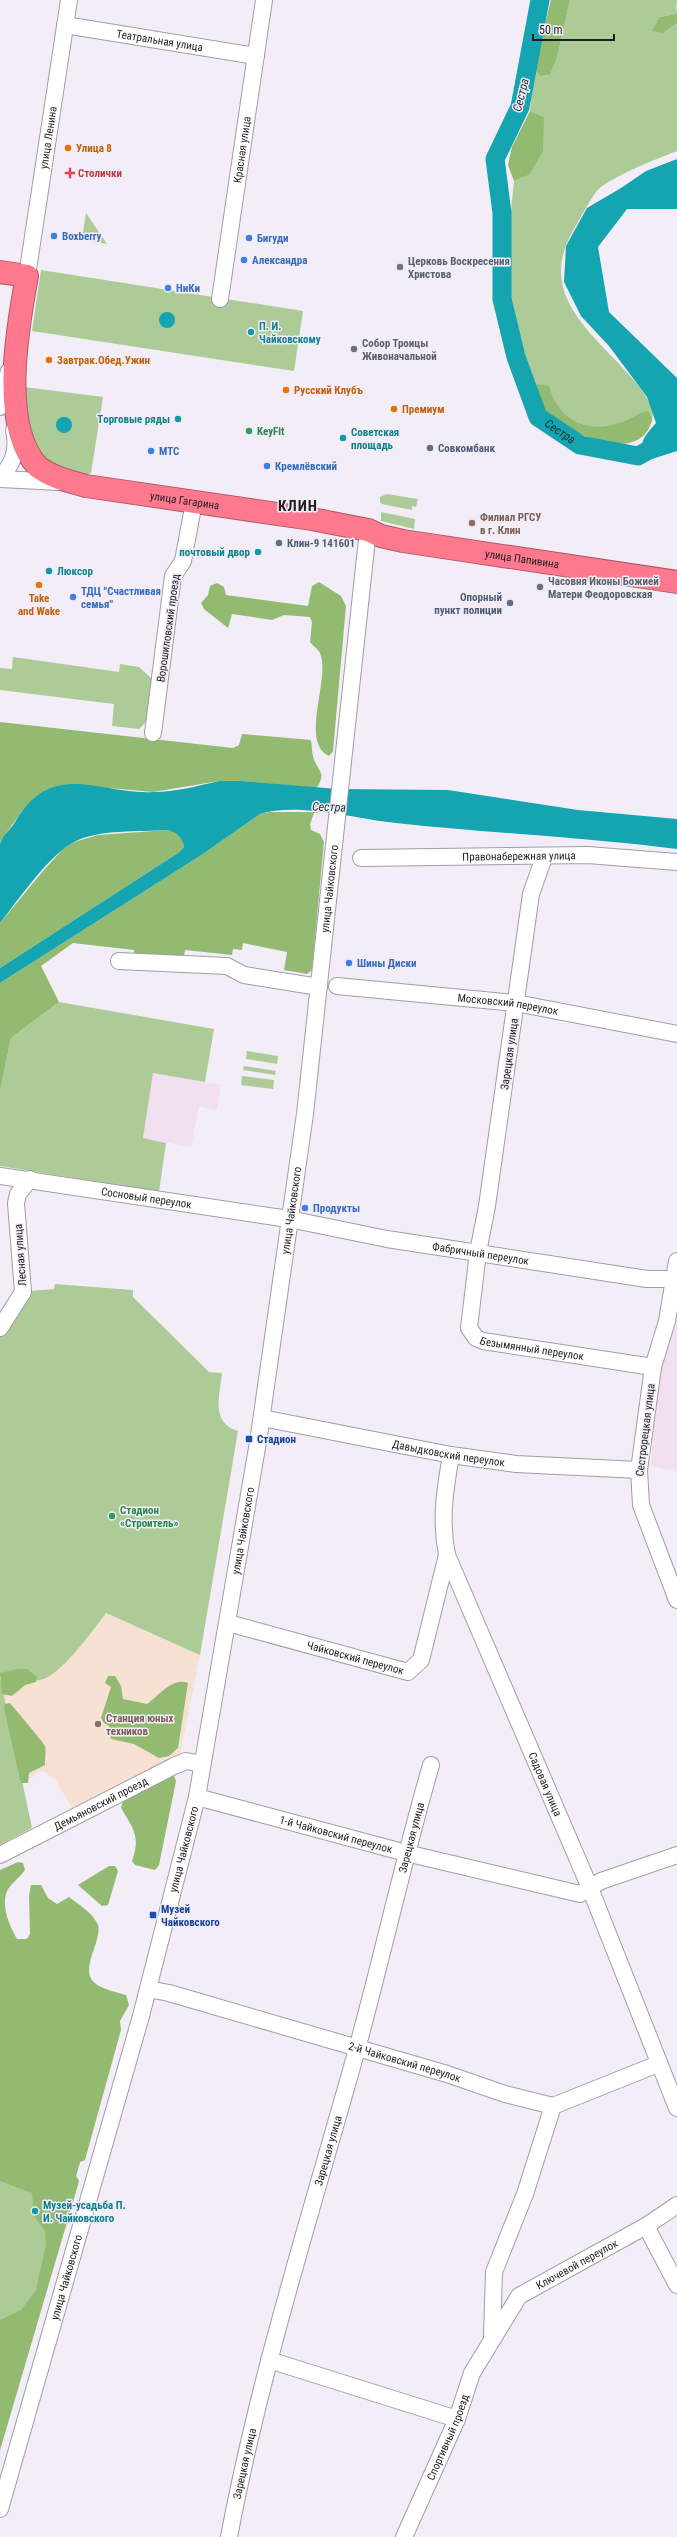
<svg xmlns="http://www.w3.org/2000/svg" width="677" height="2537" viewBox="0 0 677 2537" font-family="'Roboto Condensed',sans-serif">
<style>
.industrial{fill:#f2dfef}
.education{fill:#f6e1d3}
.green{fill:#adcb97}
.forest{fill:#92ba71}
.water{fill:#15a5b0}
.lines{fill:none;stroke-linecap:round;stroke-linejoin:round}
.river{stroke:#15a5b0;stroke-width:19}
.minor-casing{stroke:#a19da6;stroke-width:18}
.highway-casing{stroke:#b05868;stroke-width:24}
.minor{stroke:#fff;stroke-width:16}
.highway{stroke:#fe788e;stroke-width:22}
.food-dot{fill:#e8710a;stroke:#f2edf7;stroke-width:1.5}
.health-dot{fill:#e0444e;stroke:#f2edf7;stroke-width:1.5}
.shop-dot{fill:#3f7fe0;stroke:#f2edf7;stroke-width:1.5}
.worship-dot{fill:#6b7280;stroke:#f2edf7;stroke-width:1.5}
.culture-dot{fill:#0f9aa8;stroke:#f2edf7;stroke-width:1.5}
.leisure-dot{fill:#2e9e5b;stroke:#f2edf7;stroke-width:1.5}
.service-dot{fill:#5c6f8a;stroke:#f2edf7;stroke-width:1.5}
.education-dot{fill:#8d6e63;stroke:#f2edf7;stroke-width:1.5}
.transit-dot{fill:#1a4fb4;stroke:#f2edf7;stroke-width:1.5}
.labels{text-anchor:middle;stroke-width:3;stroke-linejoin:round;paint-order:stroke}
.street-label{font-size:11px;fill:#1f1d21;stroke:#f2edf7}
.food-label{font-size:11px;font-weight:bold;fill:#c56008;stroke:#f2edf7;text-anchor:start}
.health-label{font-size:11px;font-weight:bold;fill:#be3a42;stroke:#f2edf7;text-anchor:start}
.shop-label{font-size:11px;font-weight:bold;fill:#366cbe;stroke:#f2edf7;text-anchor:start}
.worship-label{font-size:11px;font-weight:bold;fill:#5b616d;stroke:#f2edf7;text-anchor:start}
.culture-label{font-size:11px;font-weight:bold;fill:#0d838f;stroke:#f2edf7;text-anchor:start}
.leisure-label{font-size:11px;font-weight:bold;fill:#27864d;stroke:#f2edf7;text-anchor:start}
.service-label{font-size:11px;font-weight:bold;fill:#4e5e75;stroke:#f2edf7;text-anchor:start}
.education-label{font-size:11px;font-weight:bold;fill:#785e54;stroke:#f2edf7;text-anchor:start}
.transit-label{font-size:11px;font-weight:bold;fill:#164399;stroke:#f2edf7;text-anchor:start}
.water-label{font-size:12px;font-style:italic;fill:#192f31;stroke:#f2edf7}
.district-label{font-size:15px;font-weight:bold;letter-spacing:1px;fill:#1f1d21;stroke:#f2edf7}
</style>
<rect width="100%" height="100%" fill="#f2edf7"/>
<g class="industrial">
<polygon points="153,1073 221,1085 217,1110 199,1106 191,1147 143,1138"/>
<polygon points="677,1294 677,1471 651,1466 657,1370"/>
</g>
<polygon class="education" points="106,1613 200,1655 180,1754 72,1808 55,1779 43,1771 23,1782 0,1676 58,1670"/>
<g class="green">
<path d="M 570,0 L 677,0 L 676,14 L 660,17 L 663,33 L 677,23 L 677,151 C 659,158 607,178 596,192 C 588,203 581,217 574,229 C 532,300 602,338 640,388 C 647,398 655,408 652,421 C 648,435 631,447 616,444 C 592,439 568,433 550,415 C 525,390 511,329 508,293 C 504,259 511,215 514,181 L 529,175 L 544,117 L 530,111 L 534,68 L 540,76 L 550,75 L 557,58 Z"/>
<polygon points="86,213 107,244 82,239"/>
<polygon points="41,270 303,311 294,371 32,331"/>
<polygon points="24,387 103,397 91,473 85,476 52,465 29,444"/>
<polygon points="387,494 418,499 416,507 412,506 412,510 382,504 380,502 380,497"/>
<polygon points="381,512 415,519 414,529 381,521"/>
<path d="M 13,657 L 119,672 L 120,664 L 139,667 L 151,678 C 153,694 153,719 139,729 L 112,726 L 114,704 L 0,690 L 0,668 L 12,669 Z"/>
<polygon points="59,1002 214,1029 205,1082 153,1073 143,1138 166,1143 159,1192 0,1166 0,1091 11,1038"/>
<polygon points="247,1051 278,1056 277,1064 246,1059"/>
<polygon points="244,1066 276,1071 275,1075 243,1070"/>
<polygon points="242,1076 274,1080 273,1089 241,1085"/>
<path d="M 55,1284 L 133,1290 L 133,1297 L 209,1372 L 222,1373 C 220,1394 210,1423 238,1431 L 200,1655 L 106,1613 C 93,1630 60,1677 40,1680 C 27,1681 13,1678 0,1676 L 0,1334 L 30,1291 L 54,1289 Z"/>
<polygon points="0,1677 32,1828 0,1845"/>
<polygon points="0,1976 85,2160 80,2162 76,2176 79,2181 0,2450"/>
</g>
<g class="forest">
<polygon points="551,0 570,0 557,58 550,75 540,76 534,68"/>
<polygon points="677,9 677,23 663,33 652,31 660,17 676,14"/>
<polygon points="530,111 544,117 543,151 529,175 514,181 508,165 512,147"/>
<path d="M 537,384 L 549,386 C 558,420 586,434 620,423 C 630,420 637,413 648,411 L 652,419 C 650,427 647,434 639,439 C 615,454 545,426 538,399 C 536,395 537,388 537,384 Z"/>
<path d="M 319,582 L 341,596 L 346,606 L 333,751 L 329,756 C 299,742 331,678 320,653 C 318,649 313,646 310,642 L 312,622 L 310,617 L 284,615 L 272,620 L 232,614 L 228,628 L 204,609 L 201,603 L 208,595 L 210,586 L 217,583 L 224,587 L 226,595 L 308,606 L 312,586 Z"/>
<path d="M 0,722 L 233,748 L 239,745 L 242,734 L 311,740 C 312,747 312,756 315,762 C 322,775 324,774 317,788 L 242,781 L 219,781 L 153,792 L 109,788 L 22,811 L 0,842 Z"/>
<polygon points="269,812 320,812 314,813 310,824 311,830 320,834 324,842 312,970 307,974 284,970 287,952 243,943 242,950 233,949 232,955 185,950 183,963 133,961 134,950 73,943 41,966 59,1002 11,1038 0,1091 0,983 203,854 260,814"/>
<path d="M 168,830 C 177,833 182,837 184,847 L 178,853 L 0,968 L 0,923 L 43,871 L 63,849 L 74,842 L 98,835 Z"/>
<polygon points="18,1669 27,1669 37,1677 36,1682 25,1685 12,1696 2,1694 0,1673"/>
<path d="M 108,1676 L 115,1676 L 121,1686 L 123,1699 L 147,1704 C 160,1695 172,1677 188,1683 L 178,1748 L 169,1756 L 159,1758 L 134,1744 L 111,1739 L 109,1726 L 104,1723 L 101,1718 L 111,1687 L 105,1683 Z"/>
<path d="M 10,1703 C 15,1709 43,1742 45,1746 C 46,1751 45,1759 45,1765 L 29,1773 L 28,1783 L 21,1783 L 4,1709 L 5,1704 Z"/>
<path d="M 167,1775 L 174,1776 L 176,1781 L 159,1865 L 155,1870 L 135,1865 L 132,1861 C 141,1837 133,1828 121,1808 L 124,1797 Z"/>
<path d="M 18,1862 L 23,1863 L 25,1870 C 20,1877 13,1882 8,1889 C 0,1904 9,1925 17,1939 L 27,1939 L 30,1934 L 29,1896 L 31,1885 L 41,1885 L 48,1898 L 57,1904 L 69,1897 C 78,1904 93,1913 98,1925 C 100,1930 97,1938 96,1943 C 82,1981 88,1985 126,1995 L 129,2005 L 120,2021 L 121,2030 L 85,2160 L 80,2162 L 76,2176 L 79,2181 L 0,2450 L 0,2320 L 21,2310 L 36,2290 L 46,2244 L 45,2231 L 34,2216 L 32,2193 L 0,2181 L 0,1870 Z"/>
<polygon points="109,1866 115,1866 118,1871 108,1905 102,1906 78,1885"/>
</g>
<g class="water">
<path d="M 677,159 L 677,209 L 627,209 L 598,247 L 609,312 L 677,378 L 677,451 L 652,459 C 633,446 646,435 656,423 L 647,397 L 609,346 L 581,316 L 564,282 L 566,246 L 587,208 L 621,188 L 646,171 Z"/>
<circle cx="167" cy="320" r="8"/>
<circle cx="64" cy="425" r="8"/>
<path d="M 219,781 L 242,781 L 337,789 L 448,790 L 578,810 L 677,819 L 677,849 C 583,837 489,833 396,823 C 356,819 298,802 260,814 L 203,854 L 0,983 L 0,968 L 178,853 L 184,847 C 182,837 177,833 168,830 C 140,832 98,829 74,842 C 50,854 18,900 0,923 C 0,898 0,867 0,844 C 1,837 12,828 15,822 C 53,758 98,795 153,792 C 176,792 197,786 219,781 Z"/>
</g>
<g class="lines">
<path class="river" id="s1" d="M 540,0 L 520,107 L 495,159 L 502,213 L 502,299 L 516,357 L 538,417 L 580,445 L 638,456 L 667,440"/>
<defs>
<g id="minor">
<path id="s2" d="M 65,25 L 256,56"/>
<path id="s3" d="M 27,276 L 69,0"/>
<path id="s4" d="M 220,299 L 264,0"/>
<polyline points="0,407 9,371"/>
<path d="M 0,477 C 14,464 18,449 14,430"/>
<polyline points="0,479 60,482"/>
<polyline points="153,733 173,576 183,561 194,502"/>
<path id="s5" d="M 544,857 L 531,894 L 487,1206 L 478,1252 L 469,1328 L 476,1338 L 483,1341 L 653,1367"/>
<path id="s6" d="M 361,858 L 588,855 L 677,862"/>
<polyline points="119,961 227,966 244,975 319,987"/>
<path id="s7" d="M 337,986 L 516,1003 L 677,1034"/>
<path id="s8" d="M 0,1176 L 289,1219 L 387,1239 L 647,1279 L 674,1279"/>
<polyline points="677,1261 667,1321 653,1367 639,1470 641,1505 677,1600"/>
<polyline points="0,1328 23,1292 16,1203 18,1194 30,1179"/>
<path id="s9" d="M 262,1418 L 451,1455 L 516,1464 L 639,1470"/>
<path id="s10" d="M 451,1455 C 445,1490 440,1520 447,1555 L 590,1888 L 677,2108"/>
<path id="s11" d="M 228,1623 L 408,1672 L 421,1660 L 447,1555"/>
<path id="s12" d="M 197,1797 L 406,1853 L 580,1894 L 601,1881 L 677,1855"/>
<path id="s13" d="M 0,1855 L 174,1766 L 186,1761 L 202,1764"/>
<path id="s14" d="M 148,1989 L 169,1993 L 447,2074 L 505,2094 L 553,2106 L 658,2064"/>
<polyline points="646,2226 677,2285"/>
<polyline points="492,2336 494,2272 525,2194 553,2106"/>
<polyline points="269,2360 457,2419"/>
<path id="s15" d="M 0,2509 L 141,2016 L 197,1797 L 258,1442 L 305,1114 L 368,530"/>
<path id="s16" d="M 229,2537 C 259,2378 308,2223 352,2067 C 380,1967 402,1865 431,1765"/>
<path id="s17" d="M 404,2537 L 457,2419 L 472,2373 L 519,2296 L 646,2226 L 677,2205"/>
</g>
<g id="highway">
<path id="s18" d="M 0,272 L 27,276 C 17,330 0,426 38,467 C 53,478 69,481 86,486 L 312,519 L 368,530 L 381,536 L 403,541 L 677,582"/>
</g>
</defs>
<use href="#minor" class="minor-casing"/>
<use href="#highway" class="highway-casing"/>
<use href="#minor" class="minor"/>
<use href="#highway" class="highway"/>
</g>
<g class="food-dot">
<circle cx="68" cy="148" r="4"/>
<circle cx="49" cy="360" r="4"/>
<circle cx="286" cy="390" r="4"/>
<circle cx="394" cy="409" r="4"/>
<circle cx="39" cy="585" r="4"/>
</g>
<path class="health-dot" d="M68 167h4v4h4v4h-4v4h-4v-4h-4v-4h4z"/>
<g class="shop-dot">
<circle cx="54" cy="236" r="4"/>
<circle cx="249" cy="238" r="4"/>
<circle cx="244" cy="260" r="4"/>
<circle cx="168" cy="288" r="4"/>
<circle cx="151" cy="451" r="4"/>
<circle cx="267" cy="466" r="4"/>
<circle cx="73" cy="597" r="4"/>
<circle cx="349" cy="963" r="4"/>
<circle cx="305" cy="1208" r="4"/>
</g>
<g class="worship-dot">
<circle cx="400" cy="267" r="4"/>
<circle cx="354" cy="349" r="4"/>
<circle cx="540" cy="587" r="4"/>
</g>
<g class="culture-dot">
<circle cx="251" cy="332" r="4"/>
<circle cx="178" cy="419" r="4"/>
<circle cx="343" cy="438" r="4"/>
<circle cx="258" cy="552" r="4"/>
<circle cx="49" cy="571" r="4"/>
<circle cx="35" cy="2211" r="4"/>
</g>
<g class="leisure-dot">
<circle cx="249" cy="431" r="4"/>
<circle cx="112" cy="1516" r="4"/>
</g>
<g class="service-dot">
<circle cx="430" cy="448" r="4"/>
<circle cx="279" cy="543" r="4"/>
<circle cx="510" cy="603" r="4"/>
</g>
<g class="education-dot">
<circle cx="472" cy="523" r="4"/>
<circle cx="98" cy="1724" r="4"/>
</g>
<g class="transit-dot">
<rect x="245" y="1435" width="8" height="8" rx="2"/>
<rect x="149" y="1911" width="8" height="8" rx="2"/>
</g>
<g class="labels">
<g class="street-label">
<text dy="4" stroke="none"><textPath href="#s2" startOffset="96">Театральная улица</textPath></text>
<text dy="4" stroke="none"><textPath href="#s3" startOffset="140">улица Ленина</textPath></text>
<text dy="4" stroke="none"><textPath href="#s4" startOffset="151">Красная улица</textPath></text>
<text dy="4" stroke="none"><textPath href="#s18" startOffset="376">улица Гагарина</textPath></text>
<text dy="4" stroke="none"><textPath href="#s18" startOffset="719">улица Папивина</textPath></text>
<text transform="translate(168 628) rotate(-82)" y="4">Ворошиловский проезд</text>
<text dy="4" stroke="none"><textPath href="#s6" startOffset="158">Правонабережная улица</textPath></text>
<text dy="4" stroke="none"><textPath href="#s15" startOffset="1657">улица Чайковского</textPath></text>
<text dy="4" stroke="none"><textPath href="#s7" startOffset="172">Московский переулок</textPath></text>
<text transform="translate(509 1054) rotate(-82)" y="4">Зарецкая улица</text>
<text dy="4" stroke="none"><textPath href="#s8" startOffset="148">Сосновый переулок</textPath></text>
<text dy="4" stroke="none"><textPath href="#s15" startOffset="1333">улица Чайковского</textPath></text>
<text dy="4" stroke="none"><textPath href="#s8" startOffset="487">Фабричный переулок</textPath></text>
<text transform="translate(20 1255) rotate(-94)" y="4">Лесная улица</text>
<text dy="4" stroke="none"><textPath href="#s5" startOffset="547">Безымянный переулок</textPath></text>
<text transform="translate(645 1430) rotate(-83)" y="4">Сестрорецкая улица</text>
<text dy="4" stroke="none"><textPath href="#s9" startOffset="190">Давыдковский переулок</textPath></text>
<text dy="4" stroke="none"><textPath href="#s15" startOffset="1009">улица Чайковского</textPath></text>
<text dy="4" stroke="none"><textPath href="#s11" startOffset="132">Чайковский переулок</textPath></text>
<text dy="4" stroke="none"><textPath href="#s10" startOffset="350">Садовая улица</textPath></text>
<text dy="4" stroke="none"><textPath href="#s13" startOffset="113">Демьяновский проезд</textPath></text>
<text dy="4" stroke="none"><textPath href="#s12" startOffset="144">1-й Чайковский переулок</textPath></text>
<text dy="4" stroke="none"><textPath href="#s16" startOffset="723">Зарецкая улица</textPath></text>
<text dy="4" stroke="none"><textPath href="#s15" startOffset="685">улица Чайковского</textPath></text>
<text dy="4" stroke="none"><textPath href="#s14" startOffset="267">2-й Чайковский переулок</textPath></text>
<text dy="4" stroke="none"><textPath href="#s16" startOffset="399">Зарецкая улица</textPath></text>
<text dy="4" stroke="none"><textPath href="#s17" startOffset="334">Ключевой переулок</textPath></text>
<text dy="4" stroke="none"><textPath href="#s15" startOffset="241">улица Чайковского</textPath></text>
<text dy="4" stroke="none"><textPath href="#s17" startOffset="109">Спортивный проезд</textPath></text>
<text dy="4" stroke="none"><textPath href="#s16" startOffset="75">Зарецкая улица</textPath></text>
</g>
<g class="food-label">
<text x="76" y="152">Улица 8</text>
<text x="57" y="364">Завтрак.Обед.Ужин</text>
<text x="294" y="394">Русский Клубъ</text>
<text x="402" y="413">Премиум</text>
<text x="39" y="602" text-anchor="middle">Take<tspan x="39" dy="13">and Wake</tspan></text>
</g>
<g class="health-label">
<text x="78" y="177">Столички</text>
</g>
<g class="shop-label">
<text x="62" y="240">Boxberry</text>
<text x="257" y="242">Бигуди</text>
<text x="252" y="264">Александра</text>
<text x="176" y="292">НиКи</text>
<text x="159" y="455">МТС</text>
<text x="275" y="470">Кремлёвский</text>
<text x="81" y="595">ТДЦ "Счастливая<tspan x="81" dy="13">семья"</tspan></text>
<text x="357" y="967">Шины Диски</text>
<text x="313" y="1212">Продукты</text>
</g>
<g class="worship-label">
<text x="408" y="265">Церковь Воскресения<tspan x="408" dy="13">Христова</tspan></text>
<text x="362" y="347">Собор Троицы<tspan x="362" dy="13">Живоначальной</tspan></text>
<text x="548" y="585">Часовня Иконы Божией<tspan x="548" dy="13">Матери Феодоровская</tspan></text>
</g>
<g class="culture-label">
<text x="259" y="330">П. И.<tspan x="259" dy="13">Чайковскому</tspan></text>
<text x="170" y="423" text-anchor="end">Tорговые ряды</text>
<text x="351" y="436">Советская<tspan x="351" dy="13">площадь</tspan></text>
<text x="250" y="556" text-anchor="end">почтовый двор</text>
<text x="57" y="575">Люксор</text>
<text x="43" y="2209">Музей-усадьба П.<tspan x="43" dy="13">И. Чайковского</tspan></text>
</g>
<g class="leisure-label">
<text x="257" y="435">KeyFit</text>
<text x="120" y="1514">Стадион<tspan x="120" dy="13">«Строитель»</tspan></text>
</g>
<g class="service-label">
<text x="438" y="452">Совкомбанк</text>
<text x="287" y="547">Клин-9 141601</text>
<text x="502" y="601" text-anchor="end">Опорный<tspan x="502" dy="13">пункт полиции</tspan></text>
</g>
<g class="education-label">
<text x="480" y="521">Филиал РГСУ<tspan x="480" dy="13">в г. Клин</tspan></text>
<text x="106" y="1722">Станция юных<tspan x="106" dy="13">техников</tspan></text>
</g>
<g class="transit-label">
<text x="257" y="1443">Стадион</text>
<text x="161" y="1913">Музей<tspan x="161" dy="13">Чайковского</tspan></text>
</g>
<g class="water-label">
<text transform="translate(521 95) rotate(-76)" y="4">Сестра</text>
<text dy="4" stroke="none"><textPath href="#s1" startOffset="457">Сестра</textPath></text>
<text transform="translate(329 807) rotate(2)" y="4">Сестра</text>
</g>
<g class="district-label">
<text x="298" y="511">КЛИН</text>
</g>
</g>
<path d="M533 34v6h81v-6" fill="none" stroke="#1f1d21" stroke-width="2"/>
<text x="539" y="34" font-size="12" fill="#1f1d21" stroke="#f2edf7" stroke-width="3" paint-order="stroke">50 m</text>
</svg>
